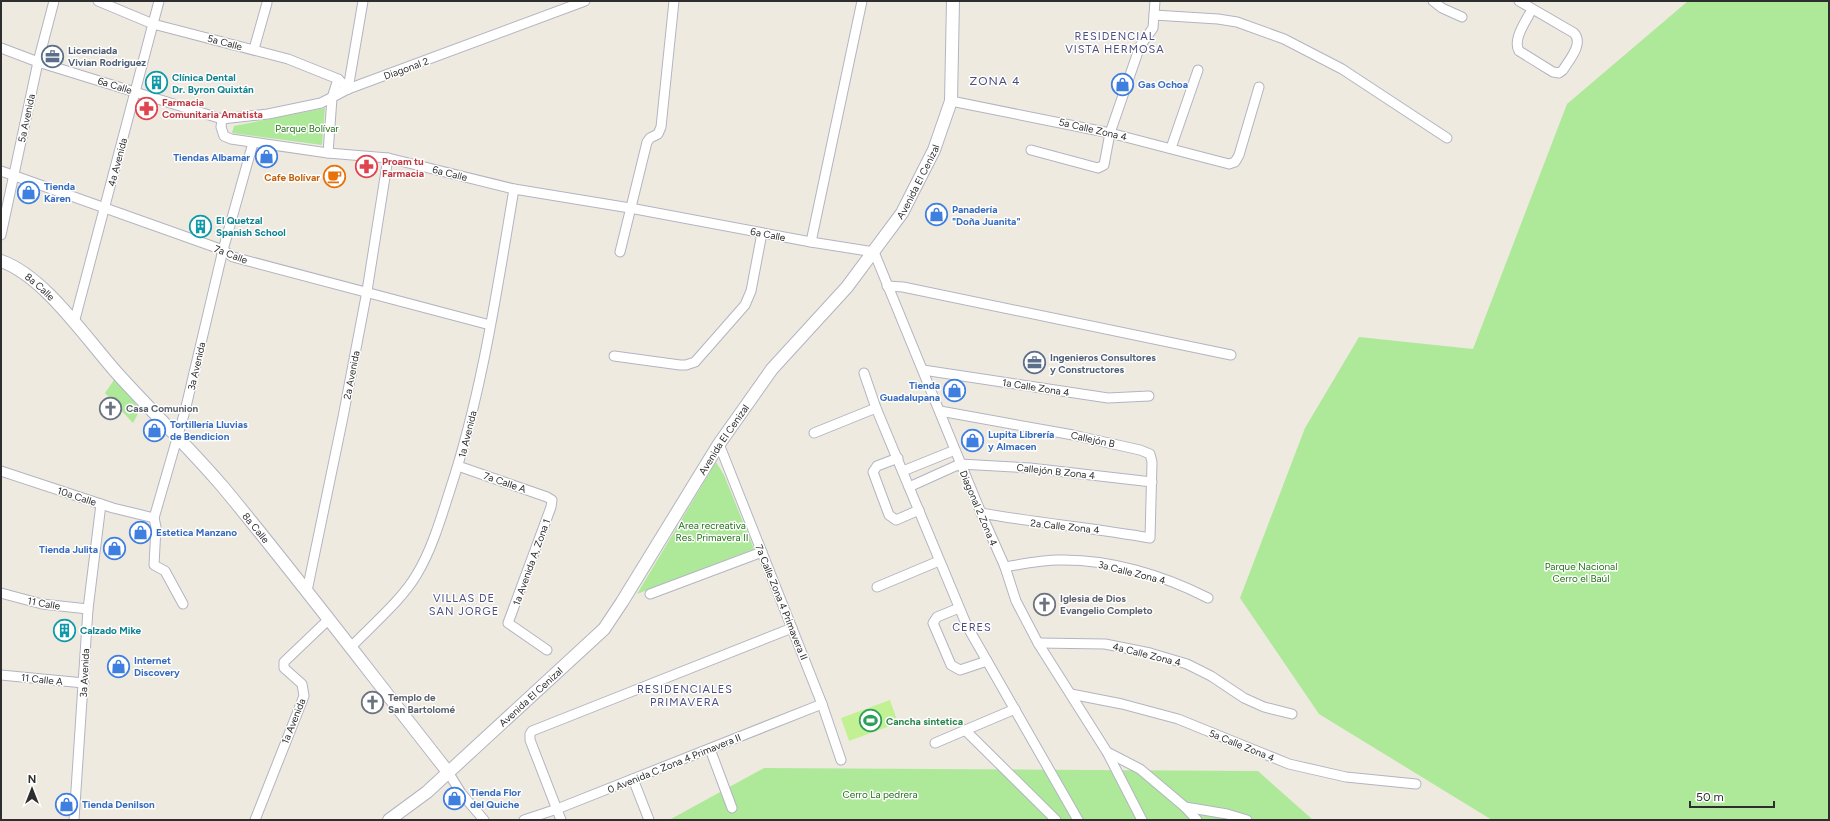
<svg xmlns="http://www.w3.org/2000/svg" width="1830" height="821" viewBox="0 0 1830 821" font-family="Figtree,sans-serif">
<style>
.green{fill:#ade999}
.pitch{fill:#c2f194}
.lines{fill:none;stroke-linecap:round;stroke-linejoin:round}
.minor-casing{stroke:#b3b4c2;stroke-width:11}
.tertiary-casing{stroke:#b3b4c2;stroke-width:14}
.minor{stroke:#fff;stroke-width:9}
.tertiary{stroke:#fff;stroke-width:12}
.labels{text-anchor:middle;stroke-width:3;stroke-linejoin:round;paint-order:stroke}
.street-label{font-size:10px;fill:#2e2e2e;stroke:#fff}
.service-label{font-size:10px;font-weight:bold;fill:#4e5e75;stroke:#fff;text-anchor:start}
.culture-label{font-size:10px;font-weight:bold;fill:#0d838f;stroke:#fff;text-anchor:start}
.shop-label{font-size:10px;font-weight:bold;fill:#366cbe;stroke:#fff;text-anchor:start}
.health-label{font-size:10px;font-weight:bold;fill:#be3a42;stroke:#fff;text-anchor:start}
.park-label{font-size:10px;fill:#217216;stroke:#fff}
.food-label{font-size:10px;font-weight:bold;fill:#c56008;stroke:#fff;text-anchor:end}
.worship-label{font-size:10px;font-weight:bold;fill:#5b616d;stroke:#fff;text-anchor:start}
.leisure-label{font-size:10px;font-weight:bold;fill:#27864d;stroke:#fff;text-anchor:start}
.neighbourhood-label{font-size:11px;letter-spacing:1px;fill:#4a4f82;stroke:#fff}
.quarter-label{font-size:12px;letter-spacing:1px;fill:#4a4f82;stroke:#fff}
</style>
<rect width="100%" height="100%" fill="#efeae0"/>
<g class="green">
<polygon points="1688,1 1829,1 1829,820 1492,820 1319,714 1240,598 1305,428 1359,337 1473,349 1567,104"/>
<polygon points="325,108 322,145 232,133 234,126"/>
<polygon points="116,377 140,410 133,423 105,393"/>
<polygon points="716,462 724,475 754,549 637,594"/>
<polygon points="764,768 1258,771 1313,820 669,820"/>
</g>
<polygon class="pitch" points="890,700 898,723 849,741 841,718"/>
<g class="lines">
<defs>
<g id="minor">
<polyline points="98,1 153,24 288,59 338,79 348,89"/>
<polyline points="1433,1 1442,8 1462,17"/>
<path d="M 1519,1 L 1574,33 C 1584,44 1569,60 1563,70 L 1559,73 L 1553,72 L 1519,51 C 1512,39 1527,20 1532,9"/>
<polyline points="1154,15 1218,19 1237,22 1284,39 1342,69 1447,138"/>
<polyline points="1,48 38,62 222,119 268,114 321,103 348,89 585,1"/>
<polyline points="254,49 267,3"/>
<polyline points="348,89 363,1"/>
<polyline points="951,101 1110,133 1229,164 1235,162 1239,155 1259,87"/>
<polyline points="222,119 221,127 224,136 231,139 328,153 388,158 514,189 630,208 811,242 874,252 981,513 1005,567 1016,601 1038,643 1107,752 1142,820"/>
<polyline points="1171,148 1198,70"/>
<polyline points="1031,150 1098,168 1104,165 1110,133 1140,46 1153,28 1155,1"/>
<polyline points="328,153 332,98 338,79"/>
<polyline points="1,171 223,250 233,257 490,325"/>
<polyline points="1,235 38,62 54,1"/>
<polyline points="811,242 862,1"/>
<polyline points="620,252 647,142 650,138 658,134 661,127 674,1"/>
<polyline points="887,286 903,287 1231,355"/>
<polyline points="74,323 159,1"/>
<polyline points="614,356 680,365 686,365 695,362 745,305 751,291 762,233"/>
<polyline points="923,370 1108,398 1149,396"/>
<polyline points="864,373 876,408 967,626 1078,820"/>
<path d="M 940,411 L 1073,435 L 1140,450 L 1150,454 L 1152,462 L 1150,538 C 1094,528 1037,523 981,513"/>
<polyline points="814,433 876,408"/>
<polyline points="719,444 822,704 841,760"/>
<polyline points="898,458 877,466 873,472 889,515 896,520 919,510"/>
<polyline points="458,466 547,497 552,500 551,507 508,623 547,650"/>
<polyline points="1,471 113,508 154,518"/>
<polyline points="903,471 955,450"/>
<polyline points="909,487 960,464 1030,468 1152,482"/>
<path d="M 1005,567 C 1023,564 1041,560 1059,560 C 1110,559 1163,575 1208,598"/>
<polyline points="877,587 939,561"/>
<polyline points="307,591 343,417 367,291 388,158"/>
<polyline points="1,593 42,604 88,609"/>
<polyline points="650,594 762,552"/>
<polyline points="183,604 165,571 154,565 156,527 154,518 185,411 223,250 253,143"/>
<polyline points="959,608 937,617 933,623 951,665 960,670 987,661"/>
<polyline points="1038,643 1105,644 1150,653 1187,664 1211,676 1244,698 1264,707 1292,714"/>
<path d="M 350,648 C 371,626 402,600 417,574 C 432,549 441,518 450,490 C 482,393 497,290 514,189"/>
<polyline points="1,675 84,683"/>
<polyline points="1071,694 1122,704 1178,719 1289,764 1346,777 1416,784"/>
<polyline points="965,730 1056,820"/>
<polyline points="935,743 1015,709"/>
<polyline points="710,749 732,808"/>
<polyline points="1107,752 1140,769 1185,807 1227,814 1247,820"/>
<polyline points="448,772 461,793 484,820"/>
<polyline points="633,779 649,820"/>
<polyline points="1185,807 1197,820"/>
<polyline points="74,820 88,609 101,504"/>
<polyline points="255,820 304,696 302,684 284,668 284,662 328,620"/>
<polyline points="524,820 557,809 822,704"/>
<polyline points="561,820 530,740 530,734 532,731 792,628"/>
</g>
<g id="tertiary">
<path id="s1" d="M 1,261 C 44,276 85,337 116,372 C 151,411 189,447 223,487 C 300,580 373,677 448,772"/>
<path id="s2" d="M 389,820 L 427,792 L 604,629 L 622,602 L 719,444 L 772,369 L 847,287 L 902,213 L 934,150 L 951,101 L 953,1"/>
</g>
</defs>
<use href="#minor" class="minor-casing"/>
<use href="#tertiary" class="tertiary-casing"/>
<use href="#minor" class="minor"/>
<use href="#tertiary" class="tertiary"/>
</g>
<defs>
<symbol id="office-ring" viewBox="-11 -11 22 22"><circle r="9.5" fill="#fff" stroke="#5c6f8a" stroke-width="1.5"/><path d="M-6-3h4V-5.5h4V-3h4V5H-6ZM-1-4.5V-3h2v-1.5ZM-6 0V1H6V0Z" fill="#5c6f8a"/></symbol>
<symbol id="building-ring" viewBox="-11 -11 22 22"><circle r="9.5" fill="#fff" stroke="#0f9aa8" stroke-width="1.5"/><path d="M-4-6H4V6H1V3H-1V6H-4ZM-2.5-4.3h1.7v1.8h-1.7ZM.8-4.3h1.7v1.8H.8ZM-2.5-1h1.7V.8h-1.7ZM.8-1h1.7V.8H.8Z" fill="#0f9aa8"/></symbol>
<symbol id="shop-ring" viewBox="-11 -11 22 22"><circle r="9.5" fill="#fff" stroke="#3f7fe0" stroke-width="1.5"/><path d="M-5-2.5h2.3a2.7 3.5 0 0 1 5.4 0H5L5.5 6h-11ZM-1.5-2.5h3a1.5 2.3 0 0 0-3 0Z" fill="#3f7fe0"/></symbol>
<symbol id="pharmacy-ring" viewBox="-11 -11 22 22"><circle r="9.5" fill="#fff" stroke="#e0444e" stroke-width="1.5"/><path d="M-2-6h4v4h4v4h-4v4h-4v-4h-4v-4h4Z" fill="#e0444e"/></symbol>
<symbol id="cafe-ring" viewBox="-11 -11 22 22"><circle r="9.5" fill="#fff" stroke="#e8710a" stroke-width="1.5"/><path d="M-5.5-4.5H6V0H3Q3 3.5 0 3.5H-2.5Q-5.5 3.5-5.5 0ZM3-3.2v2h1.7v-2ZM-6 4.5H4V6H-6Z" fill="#e8710a"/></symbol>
<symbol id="church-ring" viewBox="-11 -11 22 22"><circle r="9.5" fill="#fff" stroke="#6b7280" stroke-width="1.5"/><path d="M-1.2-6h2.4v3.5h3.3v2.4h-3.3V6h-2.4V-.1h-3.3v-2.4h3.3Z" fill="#6b7280"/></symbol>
<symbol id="stadium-ring" viewBox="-11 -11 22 22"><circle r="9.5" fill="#fff" stroke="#2e9e5b" stroke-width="1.5"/><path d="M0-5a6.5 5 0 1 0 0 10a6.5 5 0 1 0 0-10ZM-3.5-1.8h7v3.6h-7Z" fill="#2e9e5b"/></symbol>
</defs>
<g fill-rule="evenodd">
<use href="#office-ring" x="40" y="44" width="25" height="25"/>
<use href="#building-ring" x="144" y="70" width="25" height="25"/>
<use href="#shop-ring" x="1110" y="72" width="25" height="25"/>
<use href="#pharmacy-ring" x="134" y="96" width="25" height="25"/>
<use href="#shop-ring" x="254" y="144" width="25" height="25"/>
<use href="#pharmacy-ring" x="354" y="154" width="25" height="25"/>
<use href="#cafe-ring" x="322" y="164" width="25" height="25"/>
<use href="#shop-ring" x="16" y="180" width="25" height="25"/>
<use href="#shop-ring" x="924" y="202" width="25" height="25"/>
<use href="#building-ring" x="188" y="214" width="25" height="25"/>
<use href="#office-ring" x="1022" y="350" width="25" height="25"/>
<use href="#shop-ring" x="942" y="378" width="25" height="25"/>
<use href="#church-ring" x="98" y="396" width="25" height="25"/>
<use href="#shop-ring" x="142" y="418" width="25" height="25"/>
<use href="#shop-ring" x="960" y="428" width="25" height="25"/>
<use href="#shop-ring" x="128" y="520" width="25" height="25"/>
<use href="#shop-ring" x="102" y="536" width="25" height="25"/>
<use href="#church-ring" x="1032" y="592" width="25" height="25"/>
<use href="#building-ring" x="52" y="618" width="25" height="25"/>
<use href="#shop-ring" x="106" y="654" width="25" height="25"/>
<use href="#church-ring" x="360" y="690" width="25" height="25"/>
<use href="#stadium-ring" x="858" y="708" width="25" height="25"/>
<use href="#shop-ring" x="442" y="786" width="25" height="25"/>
<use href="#shop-ring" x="54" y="792" width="25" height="25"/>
</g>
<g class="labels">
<g class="street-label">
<text transform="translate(225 42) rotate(15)" y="4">5a Calle</text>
<text transform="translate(406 68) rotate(-20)" y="4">Diagonal 2</text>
<text transform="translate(115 85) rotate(17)" y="4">6a Calle</text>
<text transform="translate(26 118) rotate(-78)" y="4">5a Avenida</text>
<text transform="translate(1093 129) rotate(13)" y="4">5a Calle Zona 4</text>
<text transform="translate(117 162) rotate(-75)" y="4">4a Avenida</text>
<text transform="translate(450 173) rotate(14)" y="4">6a Calle</text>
<text dy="4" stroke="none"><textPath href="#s2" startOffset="836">Avenida El Cenizal</textPath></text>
<text transform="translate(768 234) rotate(11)" y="4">6a Calle</text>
<text transform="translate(231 254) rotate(21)" y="4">7a Calle</text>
<text dy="4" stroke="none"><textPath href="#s1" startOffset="47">8a Calle</textPath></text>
<text transform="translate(196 366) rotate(-77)" y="4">3a Avenida</text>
<text transform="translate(351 375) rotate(-79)" y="4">2a Avenida</text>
<text transform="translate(1036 387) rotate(9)" y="4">1a Calle Zona 4</text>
<text transform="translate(467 434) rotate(-76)" y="4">1a Avenida</text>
<text transform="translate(1093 439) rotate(12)" y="4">Callejón B</text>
<text dy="4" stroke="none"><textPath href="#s2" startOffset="512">Avenida El Cenizal</textPath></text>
<text transform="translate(1056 471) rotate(6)" y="4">Callejón B Zona 4</text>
<text transform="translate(505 482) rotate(19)" y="4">7a Calle A</text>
<text transform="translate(77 496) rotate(18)" y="4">10a Calle</text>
<text transform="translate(979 508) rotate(67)" y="4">Diagonal 2 Zona 4</text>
<text transform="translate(1065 526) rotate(6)" y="4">2a Calle Zona 4</text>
<text dy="4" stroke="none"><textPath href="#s1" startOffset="371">8a Calle</textPath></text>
<text transform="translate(531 562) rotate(-70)" y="4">1a Avenida A, Zona 1</text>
<text transform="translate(1132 572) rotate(14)" y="4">3a Calle Zona 4</text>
<text transform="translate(782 602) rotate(68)" y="4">7a Calle Zona 4 Primavera II</text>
<text transform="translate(44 603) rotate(10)" y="4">11 Calle</text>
<text transform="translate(1147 654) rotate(14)" y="4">4a Calle Zona 4</text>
<text transform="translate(84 673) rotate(-87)" y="4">3a Avenida</text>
<text transform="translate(42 679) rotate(6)" y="4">11 Calle A</text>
<text dy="4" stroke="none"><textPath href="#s2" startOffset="188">Avenida El Cenizal</textPath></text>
<text transform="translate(293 721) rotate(-68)" y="4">1a Avenida</text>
<text transform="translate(1242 745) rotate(22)" y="4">5a Calle Zona 4</text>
<text transform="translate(674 763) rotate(-22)" y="4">0 Avenida C Zona 4 Primavera II</text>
</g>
<g class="service-label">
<text x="68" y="54">Licenciada<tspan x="68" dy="12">Vivian Rodriguez</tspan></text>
<text x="1050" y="361">Ingenieros Consultores<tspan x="1050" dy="12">y Constructores</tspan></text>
</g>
<g class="culture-label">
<text x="172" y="81">Clínica Dental<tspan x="172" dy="12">Dr. Byron Quixtán</tspan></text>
<text x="216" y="224">El Quetzal<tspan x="216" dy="12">Spanish School</tspan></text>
<text x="80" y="634">Calzado Mike</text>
</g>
<g class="shop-label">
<text x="1138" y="88">Gas Ochoa</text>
<text x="250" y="161" text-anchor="end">Tiendas Albamar</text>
<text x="44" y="190">Tienda<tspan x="44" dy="12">Karen</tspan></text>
<text x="952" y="213">Panadería<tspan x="952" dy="12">"Doña Juanita"</tspan></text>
<text x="940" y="389" text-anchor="end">Tienda<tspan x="940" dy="12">Guadalupana</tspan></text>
<text x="170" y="428">Tortillería Lluvias<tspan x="170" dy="12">de Bendicion</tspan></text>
<text x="988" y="438">Lupita Librería<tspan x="988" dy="12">y Almacen</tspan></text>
<text x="156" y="536">Estetica Manzano</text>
<text x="98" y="553" text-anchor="end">Tienda Julita</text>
<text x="134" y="664">Internet<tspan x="134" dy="12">Discovery</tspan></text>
<text x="470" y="796">Tienda Flor<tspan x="470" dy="12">del Quiche</tspan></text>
<text x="82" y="808">Tienda Denilson</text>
</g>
<g class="health-label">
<text x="162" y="106">Farmacia<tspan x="162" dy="12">Comunitaria Amatista</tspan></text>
<text x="382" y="165">Proam tu<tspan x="382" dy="12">Farmacia</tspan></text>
</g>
<g class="park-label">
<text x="307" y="132">Parque Bolívar</text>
<text x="712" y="529">Area recreativa<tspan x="712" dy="12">Res. Primavera II</tspan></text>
<text x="1581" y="570">Parque Nacional<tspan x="1581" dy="12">Cerro el Baúl</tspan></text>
<text x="880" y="798">Cerro La pedrera</text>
</g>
<g class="food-label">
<text x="320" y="181">Cafe Bolívar</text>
</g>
<g class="worship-label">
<text x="126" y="412">Casa Comunion</text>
<text x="1060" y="602">Iglesia de Dios<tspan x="1060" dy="12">Evangelio Completo</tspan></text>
<text x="388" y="701">Templo de<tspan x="388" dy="12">San Bartolomé</tspan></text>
</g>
<g class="leisure-label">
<text x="886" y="725">Cancha sintetica</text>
</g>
<g class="neighbourhood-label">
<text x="1115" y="40">RESIDENCIAL<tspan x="1115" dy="13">VISTA HERMOSA</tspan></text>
<text x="464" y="602">VILLAS DE<tspan x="464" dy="13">SAN JORGE</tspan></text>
<text x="972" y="631">CERES</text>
<text x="685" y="693">RESIDENCIALES<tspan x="685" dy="13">PRIMAVERA</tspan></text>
</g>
<g class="quarter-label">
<text x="995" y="85">ZONA 4</text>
</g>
</g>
<rect width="1830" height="821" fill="none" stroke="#2e2e2e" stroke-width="4"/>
<g transform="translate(32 789)" stroke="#ffffff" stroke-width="3" paint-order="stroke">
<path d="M0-3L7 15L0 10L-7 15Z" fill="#2e2e2e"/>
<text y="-6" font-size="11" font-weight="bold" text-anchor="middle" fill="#2e2e2e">N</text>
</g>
<path d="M1690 801v6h84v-6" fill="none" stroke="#2e2e2e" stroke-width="2"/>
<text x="1696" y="801" font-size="12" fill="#2e2e2e" stroke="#ffffff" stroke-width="3" paint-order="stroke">50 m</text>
</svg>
